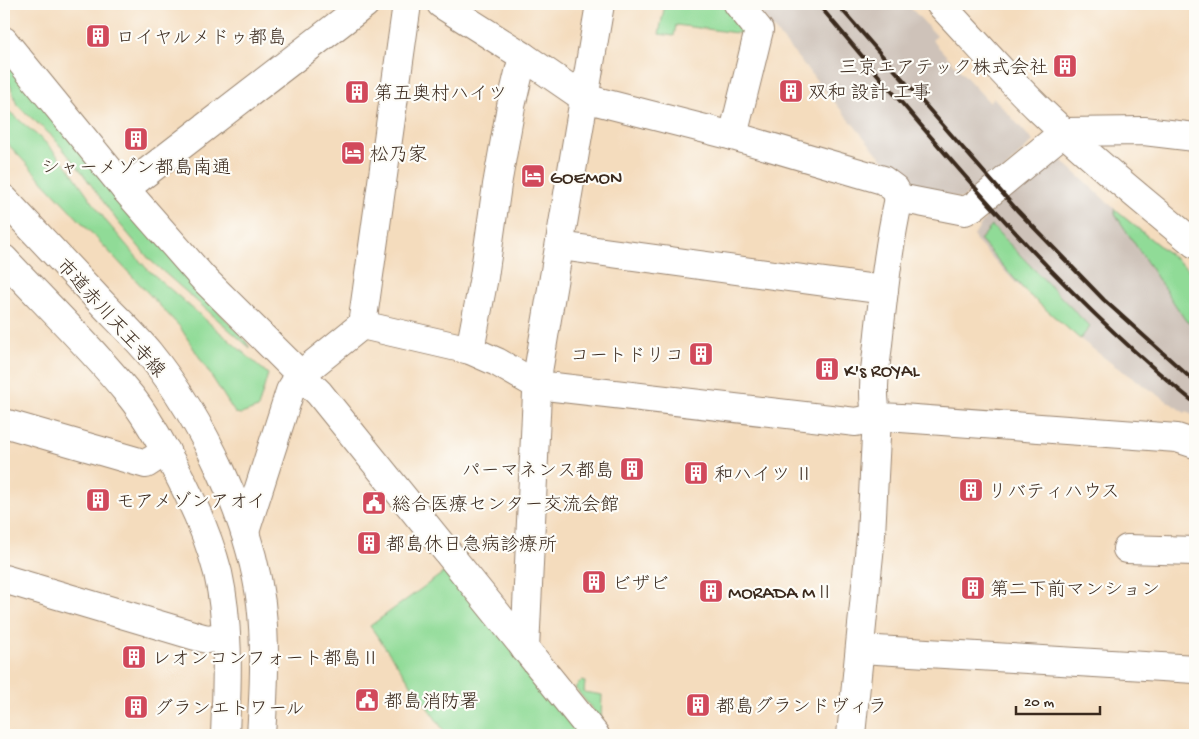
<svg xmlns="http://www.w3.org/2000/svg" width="1199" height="739" viewBox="0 0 1199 739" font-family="'Gochi Hand','Klee One',sans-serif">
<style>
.industrial{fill:#cec2b9}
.green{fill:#90db97;stroke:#66825a}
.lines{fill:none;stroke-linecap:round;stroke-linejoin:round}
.minor-casing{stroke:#98836e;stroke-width:30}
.major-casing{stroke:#98836e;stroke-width:30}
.minor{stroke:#fff;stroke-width:28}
.major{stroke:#fff;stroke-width:28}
.rail{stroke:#3b2a1e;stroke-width:4}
.labels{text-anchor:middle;stroke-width:4.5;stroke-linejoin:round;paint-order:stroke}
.poi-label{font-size:19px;fill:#3b2a1e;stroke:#fdfcf7;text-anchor:start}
.street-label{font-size:19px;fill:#3b2a1e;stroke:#fdfcf7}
</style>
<rect width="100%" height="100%" fill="#fdfcf7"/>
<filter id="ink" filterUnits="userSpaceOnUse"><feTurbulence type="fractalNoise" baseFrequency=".02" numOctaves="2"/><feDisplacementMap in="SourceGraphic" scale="10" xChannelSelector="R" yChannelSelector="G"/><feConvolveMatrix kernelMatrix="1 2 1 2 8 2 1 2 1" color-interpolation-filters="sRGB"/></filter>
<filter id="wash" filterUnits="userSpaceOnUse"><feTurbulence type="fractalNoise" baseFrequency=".0096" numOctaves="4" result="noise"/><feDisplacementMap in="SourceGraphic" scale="20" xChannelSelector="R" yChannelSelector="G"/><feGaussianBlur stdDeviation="1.12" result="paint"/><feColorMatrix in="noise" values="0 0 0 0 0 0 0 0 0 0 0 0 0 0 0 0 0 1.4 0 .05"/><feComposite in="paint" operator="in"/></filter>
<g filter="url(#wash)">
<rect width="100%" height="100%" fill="#f4dcbd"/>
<g class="industrial">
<polygon points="753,4 907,4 937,36 932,40 989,102 994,98 1033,141 1002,172 961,199 910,184 903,180 877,153"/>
<polygon points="1058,157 1116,210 1195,274 1195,417 1187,411 1185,413 1115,366 1080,339 1016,283 976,241 974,236 985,218 984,216 1049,160"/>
</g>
<g class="green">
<polygon points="665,4 679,4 700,7 701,4 727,4 752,35 676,25 674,36 659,34"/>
<polygon points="4,57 195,287 245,340 250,348 150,260 118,222 81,171 53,137 17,105 4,66"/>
<polygon points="4,107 46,143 68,167 106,221 146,268 268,374 258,408 241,414 235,413 180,327 4,140"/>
<polygon points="1114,209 1195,275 1195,327 1186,321 1115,214"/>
<polygon points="992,226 1090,327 1080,339 1028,294 980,240"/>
<polygon points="447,570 581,735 447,735 370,626"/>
<polygon points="581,681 585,682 584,692 602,695 601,720 575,688"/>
</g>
</g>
<g filter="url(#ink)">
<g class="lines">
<defs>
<g id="minor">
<polyline points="441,4 523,56 584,98 733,136 883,180 895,189 899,198 965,211 974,206 1064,132 1144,131 1195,137"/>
<path d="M 940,4 C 973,39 1005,76 1039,109 C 1089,157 1142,200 1195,244"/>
<polyline points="4,41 125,189 203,278 319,393 595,735"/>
<polyline points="733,136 759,30 738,4"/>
<polyline points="125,189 365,4"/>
<polyline points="560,246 884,290"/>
<polyline points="362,325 470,350 497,362 537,385 856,422 877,417 901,418 1177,438 1195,444"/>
<polyline points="470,350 484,277 497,185 511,106 523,56"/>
<polyline points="4,423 146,464 166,451"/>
<polyline points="245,532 290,391 300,375 362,325 407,4"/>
<polyline points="1127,549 1195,551"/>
<polyline points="4,579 196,636 207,639 226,636"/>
<polyline points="525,649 538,372 600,4"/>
<polyline points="860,649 1195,669"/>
<path d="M 851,735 L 871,535 L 877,417 C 870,391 877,360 879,334 C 884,288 889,243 899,198"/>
</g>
<g id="major">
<path d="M 4,199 C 36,233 68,267 100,301 C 116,318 134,335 149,353 C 203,420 250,518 261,603 C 266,647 264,691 261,735"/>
<path d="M 4,259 C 45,303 89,345 127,392 C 141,408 152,427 162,445 C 186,486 206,527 218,573 C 230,627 227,681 225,735"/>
</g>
</defs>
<use href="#minor" class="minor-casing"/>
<use href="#major" class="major-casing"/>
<use href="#minor" class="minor"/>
<use href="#major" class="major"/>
<g class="rail">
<path d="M 818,4 C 936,143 1052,288 1195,403"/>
<polyline points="837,4 1017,210 1104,300 1195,382"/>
</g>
</g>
</g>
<defs>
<symbol id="building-square" viewBox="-11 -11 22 22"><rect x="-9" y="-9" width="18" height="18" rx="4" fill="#d1495b" stroke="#fdfcf7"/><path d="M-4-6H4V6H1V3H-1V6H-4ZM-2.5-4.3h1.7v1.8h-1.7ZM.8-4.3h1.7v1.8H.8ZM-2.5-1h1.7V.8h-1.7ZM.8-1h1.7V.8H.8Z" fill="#fff"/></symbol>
<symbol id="hotel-square" viewBox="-11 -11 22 22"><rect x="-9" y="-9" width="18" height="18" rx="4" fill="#d1495b" stroke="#fdfcf7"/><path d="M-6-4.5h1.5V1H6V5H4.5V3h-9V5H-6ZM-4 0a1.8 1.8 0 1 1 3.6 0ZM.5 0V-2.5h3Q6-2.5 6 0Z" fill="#fff"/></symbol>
<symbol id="civic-square" viewBox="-11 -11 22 22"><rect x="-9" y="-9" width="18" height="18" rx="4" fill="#d1495b" stroke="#fdfcf7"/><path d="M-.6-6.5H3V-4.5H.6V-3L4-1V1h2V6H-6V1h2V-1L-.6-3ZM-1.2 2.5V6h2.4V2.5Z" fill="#fff"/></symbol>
</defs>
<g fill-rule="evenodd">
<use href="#building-square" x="84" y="22" width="28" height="28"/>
<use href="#building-square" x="1051" y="52" width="28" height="28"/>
<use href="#building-square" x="777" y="77" width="28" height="28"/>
<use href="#building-square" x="343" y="78" width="28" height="28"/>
<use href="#building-square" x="122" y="125" width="28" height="28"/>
<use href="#hotel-square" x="339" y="139" width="28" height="28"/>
<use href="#hotel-square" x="519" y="162" width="28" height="28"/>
<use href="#building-square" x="687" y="340" width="28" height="28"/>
<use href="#building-square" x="813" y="355" width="28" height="28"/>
<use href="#building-square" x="618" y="455" width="28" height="28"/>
<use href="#building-square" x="682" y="459" width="28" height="28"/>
<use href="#building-square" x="957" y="476" width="28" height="28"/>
<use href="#building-square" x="84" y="486" width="28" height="28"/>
<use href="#civic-square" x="360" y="489" width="28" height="28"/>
<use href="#building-square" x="355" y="529" width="28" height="28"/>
<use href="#building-square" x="580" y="568" width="28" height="28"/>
<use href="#building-square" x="959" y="574" width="28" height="28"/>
<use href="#building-square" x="697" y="577" width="28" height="28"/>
<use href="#building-square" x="120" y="643" width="28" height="28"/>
<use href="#civic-square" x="353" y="686" width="28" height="28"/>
<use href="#building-square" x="684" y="691" width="28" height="28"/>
<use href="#building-square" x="122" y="693" width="28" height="28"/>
</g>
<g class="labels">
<g class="poi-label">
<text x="116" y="43">ロイヤルメドゥ都島</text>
<text x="1048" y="73" text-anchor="end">三京エアテック株式会社</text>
<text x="808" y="98">双和 設計 工事</text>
<text x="374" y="99">第五奥村ハイツ</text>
<text x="370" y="160">松乃家</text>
<text x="136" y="173" text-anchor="middle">シャーメゾン都島南通</text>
<text x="550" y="183">GOEMON</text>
<text x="684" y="361" text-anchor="end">コートドリコ</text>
<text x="844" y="376">K's ROYAL</text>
<text x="614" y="476" text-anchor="end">パーマネンス都島</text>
<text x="714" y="480">和ハイツ Ⅱ</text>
<text x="988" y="497">リバティハウス</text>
<text x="116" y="507">モアメゾンアオイ</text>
<text x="392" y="510">総合医療センター交流会館</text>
<text x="386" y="550">都島休日急病診療所</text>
<text x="612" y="589">ビザビ</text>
<text x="990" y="595">第二下前マンション</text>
<text x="728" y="598">MORADA MⅡ</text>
<text x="152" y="664">レオンコンフォート都島Ⅱ</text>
<text x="384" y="707">都島消防署</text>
<text x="716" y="712">都島グランドヴィラ</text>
<text x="154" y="714">グランエトワール</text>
</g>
<g class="street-label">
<text transform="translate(112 317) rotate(48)" y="7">市道赤川天王寺線</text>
</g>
</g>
<rect width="1199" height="739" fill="none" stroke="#fdfcf7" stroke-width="20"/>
<path d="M1016 706v8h84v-8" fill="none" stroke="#3b2a1e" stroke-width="2.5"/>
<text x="1024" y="706" font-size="15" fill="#3b2a1e" stroke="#fdfcf7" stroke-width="4" paint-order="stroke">20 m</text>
</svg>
